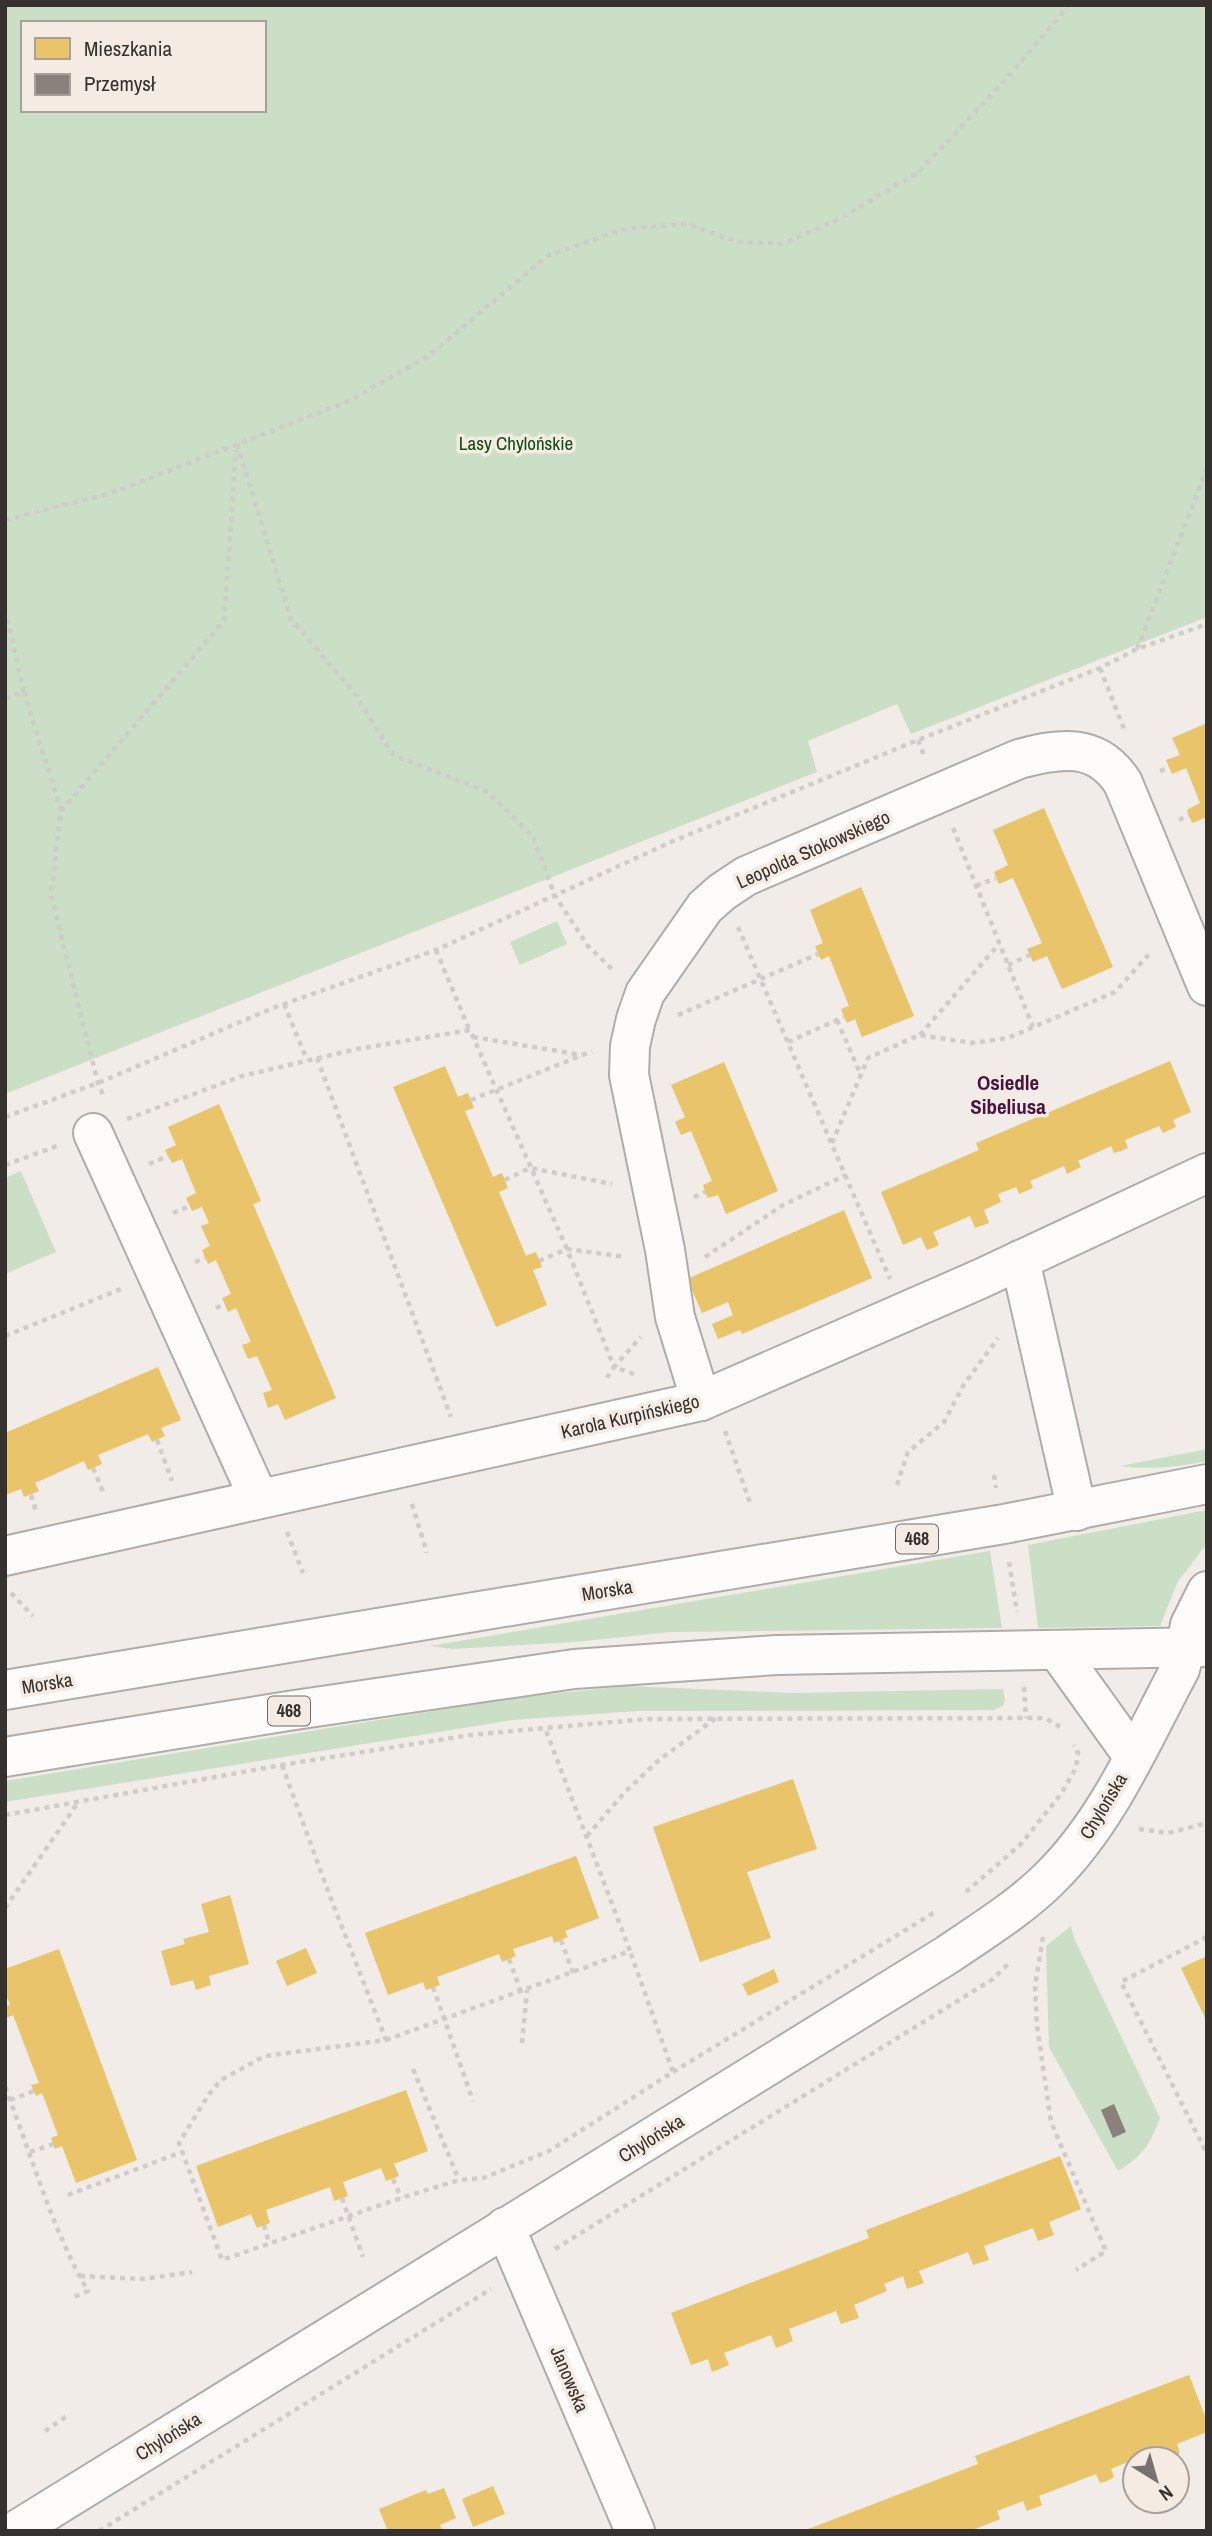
<svg xmlns="http://www.w3.org/2000/svg" width="1212" height="2536" viewBox="0 0 1212 2536" font-family="'Archivo Narrow',sans-serif">
<style>
.green{fill:#cbdec6;fill-rule:evenodd}
.homes{fill:#e9c46a}
.industry{fill:#8a817c}
.lines{fill:none;stroke-linecap:round;stroke-linejoin:round}
.minor-casing{stroke:#b0aca9;stroke-width:42}
.primary-casing{stroke:#b0aca9;stroke-width:42}
.path{stroke:#cfccca;stroke-width:4.5;stroke-dasharray:5 5;stroke-linecap:butt}
.minor{stroke:#fdfcfb;stroke-width:38}
.primary{stroke:#fdfcfb;stroke-width:38}
.labels{text-anchor:middle;stroke-width:7;stroke-linejoin:round;paint-order:stroke}
.shield{fill:#f5ebe3;stroke:#6f6964;stroke-width:2}
.shield-label{font-size:18px;font-weight:bold;fill:#35312e}
.park-label{font-size:19px;fill:#0d4d11;stroke:#f5ebe3}
.street-label{font-size:19px;fill:#35312e;stroke:#f5ebe3}
.neighbourhood-label{font-size:21px;font-weight:bold;fill:#471340;stroke:#f5ebe3}
</style>
<rect width="100%" height="100%" fill="#f1ece7"/>
<g class="green">
<path d="M 5,5 L 1207,5 L 1207,617 L 911,734 L 897,704 L 808,741 L 817,772 L 5,1094 ZM 23,23 L 264,23 L 264,110 L 23,110 Z"/>
<polygon points="557,921 567,944 520,965 510,942"/>
<polygon points="21,1171 56,1252 5,1274 5,1178"/>
<path d="M 1207,1449 L 1207,1461 C 1177,1467 1150,1470 1120,1466 Z"/>
<polygon points="1207,1510 1207,1543 1177,1583 1160,1626 1038,1628 1028,1545"/>
<polygon points="990,1551 1002,1628 671,1632 575,1642 453,1649 430,1646"/>
<polygon points="627,1686 792,1693 1003,1689 1005,1700 1003,1706 994,1710 636,1711 513,1720 5,1802 5,1781 519,1697"/>
<path d="M 1071,1926 L 1074,1938 L 1160,2118 C 1149,2146 1144,2155 1118,2171 L 1049,2047 L 1046,1946 Z"/>
</g>
<g class="homes">
<polygon points="1207,723 1207,817 1192,823 1187,810 1200,803 1186,768 1172,774 1166,760 1180,755 1172,738"/>
<polygon points="1044,808 1113,967 1062,989 1047,956 1033,962 1027,949 1042,943 1013,878 999,884 994,872 1008,865 993,830"/>
<polygon points="861,887 914,1016 862,1037 855,1019 847,1023 841,1009 849,1006 829,956 821,960 818,954 815,946 823,943 810,910"/>
<polygon points="1170,1061 1191,1112 1173,1120 1176,1127 1163,1133 1159,1126 1125,1140 1128,1148 1121,1151 1114,1153 1111,1146 1078,1161 1081,1167 1067,1174 1064,1166 1030,1181 1033,1188 1019,1194 1016,1187 998,1194 1001,1202 984,1210 989,1223 975,1228 970,1216 933,1232 939,1245 933,1248 927,1250 921,1237 903,1245 881,1192 979,1150 976,1143"/>
<polygon points="724,1062 778,1191 726,1214 718,1195 708,1198 705,1192 703,1185 712,1181 691,1131 681,1135 675,1122 685,1117 671,1085"/>
<polygon points="445,1066 458,1097 468,1093 474,1108 465,1111 493,1177 502,1173 508,1188 499,1192 526,1256 536,1252 542,1267 533,1270 547,1305 496,1327 393,1087"/>
<polygon points="219,1104 261,1201 253,1204 336,1398 285,1420 278,1404 268,1408 263,1393 272,1390 257,1356 248,1359 242,1345 251,1342 236,1308 228,1312 222,1298 231,1294 216,1260 208,1264 202,1250 210,1246 201,1226 209,1223 202,1207 192,1211 186,1198 196,1193 182,1159 172,1163 165,1150 176,1145 168,1127"/>
<polygon points="844,1210 872,1278 742,1334 740,1330 718,1339 712,1324 733,1315 728,1302 702,1313 687,1279"/>
<polygon points="158,1367 181,1420 161,1428 165,1436 152,1442 148,1434 98,1455 102,1464 88,1470 84,1461 35,1483 39,1491 24,1497 21,1489 5,1495 5,1433"/>
<polygon points="793,1779 817,1849 747,1872 771,1938 700,1962 653,1827"/>
<polygon points="576,1856 599,1918 565,1931 568,1937 554,1943 552,1936 513,1949 516,1956 502,1962 499,1954 437,1977 440,1985 426,1990 423,1982 388,1995 365,1933"/>
<polygon points="230,1895 249,1964 209,1976 211,1985 196,1990 193,1980 171,1986 161,1951 185,1944 183,1939 209,1932 201,1904"/>
<polygon points="306,1948 317,1973 287,1986 276,1961"/>
<polygon points="59,1949 137,2160 76,2183 62,2146 55,2149 51,2138 58,2135 42,2093 36,2096 31,2085 39,2083 13,2015 6,2018 5,2016 5,2006 10,2005 5,1992 5,1969"/>
<polygon points="1207,1956 1207,2022 1181,1968"/>
<polygon points="774,1969 779,1982 748,1996 742,1984"/>
<polygon points="406,2090 428,2151 394,2164 399,2176 386,2181 381,2168 343,2182 348,2196 334,2201 330,2187 266,2210 270,2223 257,2228 251,2214 218,2227 196,2166"/>
<polygon points="1060,2156 1081,2209 1049,2222 1054,2235 1038,2241 1033,2228 984,2246 989,2260 973,2265 968,2252 919,2271 924,2283 907,2289 903,2276 884,2284 887,2291 854,2305 859,2318 841,2324 836,2311 789,2329 793,2341 776,2348 771,2335 724,2353 729,2365 712,2372 708,2359 691,2365 671,2313 869,2238 866,2230"/>
<polygon points="1189,2375 1207,2421 1207,2432 1177,2444 1180,2453 1165,2459 1161,2450 1135,2459 1111,2469 1114,2477 1107,2481 1100,2483 1096,2474 1039,2496 1042,2505 1027,2511 1023,2501 997,2511 1000,2519 970,2531 803,2531 978,2464 975,2456"/>
<polygon points="493,2486 505,2514 473,2527 462,2499"/>
<polygon points="444,2488 456,2518 440,2525 443,2531 388,2531 379,2509 426,2490 428,2494"/>
</g>
<polygon class="industry" points="1114,2104 1126,2132 1113,2138 1101,2110"/>
<g class="lines">
<defs>
<g id="minor">
<polyline points="93,1133 259,1499"/>
<polyline points="1020,1260 1077,1511"/>
<path d="M 701,1401 L 675,1317 L 665,1250 L 629,1075 L 630,1046 L 636,1019 L 645,993 L 705,907 L 722,892 L 746,876 L 1019,759 C 1060,748 1097,742 1123,783 L 1207,986"/>
<polyline points="5,1556 701,1401 980,1279 1207,1173"/>
<polyline points="505,2227 635,2531"/>
<path d="M 15,2531 L 947,1955 C 982,1931 1020,1908 1050,1878 C 1108,1821 1142,1740 1180,1669 L 1186,1647"/>
</g>
<g id="primary">
<polyline points="1186,1647 1190,1625 1207,1591"/>
<polyline points="1057,1650 1133,1756"/>
<polyline points="5,1690 1004,1524 1207,1484"/>
<polyline points="5,1757 288,1711 574,1669 777,1655 1207,1647"/>
</g>
</defs>
<use href="#minor" class="minor-casing"/>
<use href="#primary" class="primary-casing"/>
<g class="path">
<polyline points="237,444 291,619 353,691 393,755 488,792 533,837 555,896 588,946 615,972"/>
<polyline points="5,520 108,494 349,401 430,355 547,256 623,229 687,224 738,242 782,244 841,218 919,172 1007,78 1069,5"/>
<polyline points="5,609 24,692 5,699"/>
<polyline points="1137,649 1207,468"/>
<polyline points="1100,668 1124,729"/>
<polyline points="24,692 61,811 51,895 98,1083 103,1095"/>
<polyline points="918,740 925,758"/>
<polyline points="1160,771 1169,768"/>
<polyline points="61,811 224,621 236,450"/>
<polyline points="1179,820 1189,815"/>
<polyline points="953,828 1033,1027"/>
<polyline points="976,886 996,878"/>
<polyline points="738,927 890,1279"/>
<polyline points="436,950 469,1029"/>
<polyline points="1008,965 1030,955"/>
<polyline points="284,1004 307,1060"/>
<polyline points="678,1015 818,954"/>
<polyline points="837,1020 860,1073"/>
<polyline points="920,1035 999,944"/>
<polyline points="473,1037 582,1055"/>
<polyline points="788,1042 844,1017"/>
<polyline points="317,1058 451,1417"/>
<polyline points="471,1100 592,1051"/>
<polyline points="5,1117 98,1083 273,1008 436,950 671,842 918,740 1100,668 1137,649 1207,624"/>
<polyline points="127,1119 242,1076 357,1049 470,1030 567,1249 614,1367 604,1382"/>
<polyline points="832,1143 868,1058 919,1035 973,1043 1008,1038 1115,992 1152,951"/>
<polyline points="149,1164 168,1156"/>
<polyline points="5,1165 57,1146"/>
<polyline points="505,1180 530,1168 612,1184"/>
<polyline points="694,1197 705,1192"/>
<polyline points="173,1213 190,1206"/>
<polyline points="705,1257 783,1205 846,1175"/>
<polyline points="539,1261 567,1249 626,1257"/>
<polyline points="195,1262 205,1258"/>
<polyline points="216,1308 225,1304"/>
<polyline points="5,1336 121,1289"/>
<polyline points="634,1374 614,1367 641,1337"/>
<polyline points="725,1431 750,1503"/>
<polyline points="157,1440 172,1481"/>
<polyline points="93,1468 104,1494"/>
<polyline points="994,1475 996,1488"/>
<polyline points="897,1485 908,1452 944,1422 963,1386 998,1338"/>
<polyline points="31,1495 36,1511"/>
<polyline points="412,1504 427,1553"/>
<polyline points="287,1532 303,1573"/>
<polyline points="1009,1562 1017,1612"/>
<polyline points="11,1593 33,1616"/>
<polyline points="1024,1687 1026,1718"/>
<polyline points="282,1765 328,1891 386,2040 265,2056 221,2080 209,2094 179,2143 222,2260 401,2198 459,2180 483,2178 549,2151 673,2072 630,1951"/>
<polyline points="5,1815 282,1765 470,1735 545,1728 647,1719 1045,1718 1064,1729"/>
<polyline points="1139,1829 1168,1833 1207,1823"/>
<polyline points="587,1836 625,1792 659,1760 716,1718"/>
<polyline points="966,1892 1021,1844 1061,1794 1076,1768 1078,1753 1074,1745"/>
<polyline points="5,1908 77,1804"/>
<polyline points="1043,1937 1035,1986 1037,2026 1051,2122 1106,2251 1076,2270"/>
<polyline points="1207,1937 1121,1982 1207,2154"/>
<polyline points="561,1940 573,1973"/>
<polyline points="509,1959 521,1992"/>
<polyline points="433,1987 473,2101"/>
<polyline points="386,2040 630,1951 545,1728"/>
<polyline points="522,2043 527,1990"/>
<polyline points="413,2069 459,2180"/>
<polyline points="673,2072 935,1912"/>
<path d="M 5,2087 C 31,2153 52,2230 88,2291 L 72,2298"/>
<polyline points="10,2100 34,2091"/>
<polyline points="30,2152 54,2144"/>
<polyline points="393,2179 401,2198"/>
<polyline points="68,2195 182,2152"/>
<polyline points="342,2198 363,2257"/>
<polyline points="264,2225 269,2243"/>
<polyline points="555,2249 993,1979 1009,1963"/>
<polyline points="80,2276 143,2279 192,2272"/>
<polyline points="45,2431 67,2416"/>
<polyline points="99,2531 491,2289"/>
</g>
<use href="#minor" class="minor"/>
<use href="#primary" class="primary"/>
</g>
<g class="labels">
<g class="shield">
<rect x="896" y="1524.5" width="42" height="29" rx="5"/>
<rect x="268" y="1696.5" width="42" height="29" rx="5"/>
</g>
<g class="shield-label">
<text x="917" y="1545">468</text>
<text x="289" y="1717">468</text>
</g>
<g class="park-label">
<text x="516" y="450">Lasy Chylońskie</text>
</g>
<g class="street-label">
<text transform="translate(813 849) rotate(-24)" y="7">Leopolda Stokowskiego</text>
<text transform="translate(630 1416) rotate(-13)" y="7">Karola Kurpińskiego</text>
<text transform="translate(607 1590) rotate(-9)" y="7">Morska</text>
<text transform="translate(47 1683) rotate(-9)" y="7">Morska</text>
<text transform="translate(1103 1806) rotate(-59)" y="7">Chylońska</text>
<text transform="translate(651 2138) rotate(-32)" y="7">Chylońska</text>
<text transform="translate(570 2379) rotate(67)" y="7">Janowska</text>
<text transform="translate(168 2436) rotate(-32)" y="7">Chylońska</text>
</g>
<g class="neighbourhood-label">
<text x="1008" y="1090">Osiedle<tspan x="1008" dy="24">Sibeliusa</tspan></text>
</g>
</g>
<rect width="1212" height="2536" fill="none" stroke="#35312e" stroke-width="14"/>
<rect x="21" y="21" width="245" height="91" fill="#f5ebe3" stroke="#a8a19b" stroke-width="2"/>
<rect x="35" y="38" width="35" height="21" fill="#e9c46a" stroke="#a8a19b" stroke-width="2"/>
<text x="84" y="56" font-size="21" fill="#35312e">Mieszkania</text>
<rect x="35" y="74" width="35" height="21" fill="#8a817c" stroke="#a8a19b" stroke-width="2"/>
<text x="84" y="91" font-size="21" fill="#35312e">Przemysł</text>
<g transform="translate(1156 2480) rotate(143)"><circle r="33" fill="#f5ebe3" stroke="#a8a19b" stroke-width="2"/>
<path d="M0-5L12 26L0 18L-12 26Z" fill="#77726f"/>
<text y="-10" font-size="19" font-weight="bold" text-anchor="middle" fill="#35312e">N</text>
</g>
</svg>
